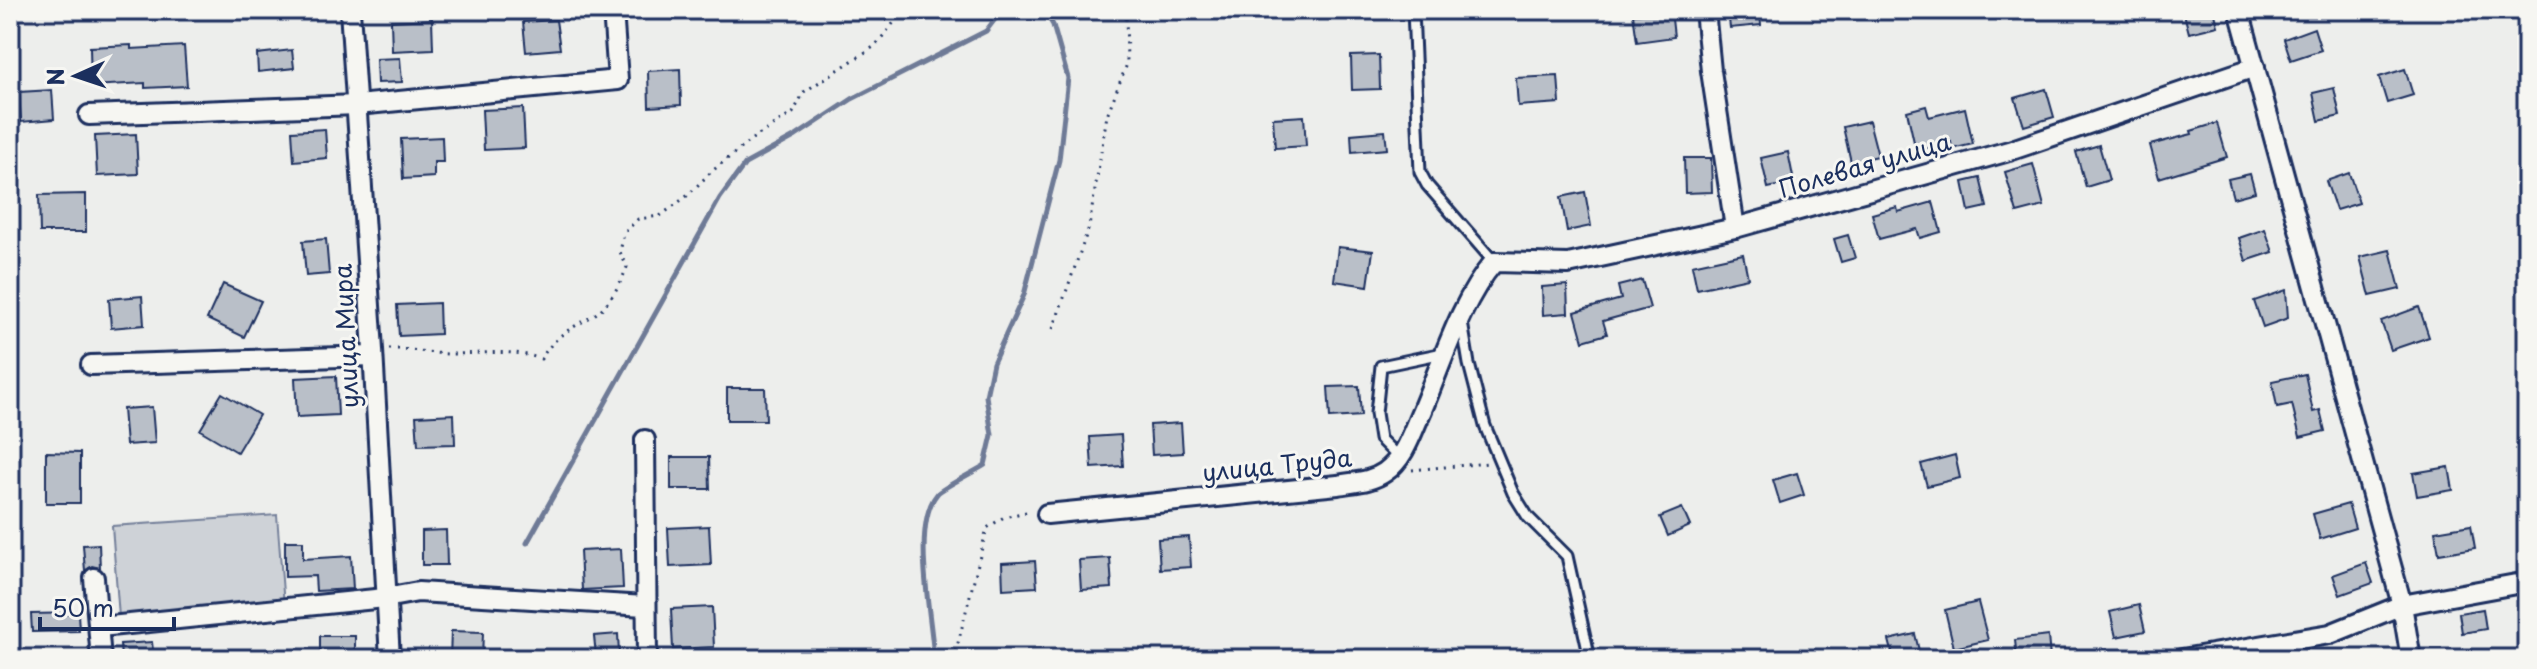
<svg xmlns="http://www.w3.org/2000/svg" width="2537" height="669" viewBox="0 0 2537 669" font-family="'Playpen Sans',sans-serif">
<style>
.green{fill:#ced2d7;stroke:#74809a;stroke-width:2}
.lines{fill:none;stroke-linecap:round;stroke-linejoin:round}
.stream{stroke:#6e7a96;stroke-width:5}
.building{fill:#b9bfc8;stroke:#1b2f5e;stroke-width:2}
.lane-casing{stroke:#1b2f5e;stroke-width:15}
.street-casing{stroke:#1b2f5e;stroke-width:24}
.path{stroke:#1b2f5e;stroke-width:3;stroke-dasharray:2 6;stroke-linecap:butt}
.lane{stroke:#f6f6f2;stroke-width:9}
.street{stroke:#f6f6f2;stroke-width:18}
.labels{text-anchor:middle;stroke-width:6;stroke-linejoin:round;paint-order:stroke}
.street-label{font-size:24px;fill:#1b2f5e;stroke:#f6f6f2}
</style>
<rect width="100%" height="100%" fill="#edeeec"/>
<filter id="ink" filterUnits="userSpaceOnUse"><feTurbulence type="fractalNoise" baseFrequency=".0125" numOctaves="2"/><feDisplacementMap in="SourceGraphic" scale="16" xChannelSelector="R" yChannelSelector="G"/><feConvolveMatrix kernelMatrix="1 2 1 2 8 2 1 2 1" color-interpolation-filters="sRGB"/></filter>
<g filter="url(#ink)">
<polygon class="green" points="277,515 284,606 119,617 112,526"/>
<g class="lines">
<g class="stream">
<polyline points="527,543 720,198 745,164 796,136 852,99 986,31 1002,10"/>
<path d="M 934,659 C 932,619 911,525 937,494 C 940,489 976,471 985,465 L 992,435 L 986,396 L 993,363 L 1024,295 L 1059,160 L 1068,78 L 1053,25 L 1044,10"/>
</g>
</g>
<g class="building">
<polygon points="1671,10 1674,37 1637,42 1633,14"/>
<polygon points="1728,10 1760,10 1761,25 1730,28"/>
<polygon points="2183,10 2214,10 2218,26 2189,33"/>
<polygon points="432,19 433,49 392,51 391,21"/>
<polygon points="556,20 560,49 526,52 523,22"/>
<polygon points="2314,28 2321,50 2291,60 2284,39"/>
<polygon points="131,45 131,49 184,46 187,86 145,88 145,83 91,86 90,47"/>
<polygon points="292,50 294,68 258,72 257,54"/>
<polygon points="1379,55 1380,89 1352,90 1351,56"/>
<polygon points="400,58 402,82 377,83 376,59"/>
<polygon points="680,69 681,105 649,107 648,71"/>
<polygon points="2405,69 2413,95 2387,103 2379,77"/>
<polygon points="1558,76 1560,103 1518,106 1516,78"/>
<polygon points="2334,88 2340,116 2319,121 2313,93"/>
<polygon points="2046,89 2054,117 2024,126 2015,98"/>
<polygon points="52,90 54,119 21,122 19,92"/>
<polygon points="1926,106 1929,117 1965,108 1973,144 1952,149 1951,142 1916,151 1907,111"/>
<polygon points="523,108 525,148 484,150 482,110"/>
<polygon points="1304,116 1306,146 1275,148 1273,118"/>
<polygon points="1869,121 1878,156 1851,162 1843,127"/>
<polygon points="2217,123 2227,157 2159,178 2150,145 2192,134 2191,131"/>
<polygon points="325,129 327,158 294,161 292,131"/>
<polygon points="1385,131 1387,149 1352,152 1351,134"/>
<polygon points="136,134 138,174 97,176 95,136"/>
<polygon points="442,137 443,162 434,162 434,177 403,179 401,139"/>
<polygon points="2099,145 2109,180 2086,187 2076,152"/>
<polygon points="1788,152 1794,182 1768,188 1761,158"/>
<polygon points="1684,158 1711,158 1712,192 1685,193"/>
<polygon points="2033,164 2044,206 2017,213 2005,172"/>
<polygon points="2349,173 2359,203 2336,210 2326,181"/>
<polygon points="2250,174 2255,192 2233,198 2228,179"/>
<polygon points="1980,178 1987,207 1969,211 1963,182"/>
<polygon points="1585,192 1591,226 1567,231 1561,197"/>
<polygon points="86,194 86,232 40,232 39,195"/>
<polygon points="1933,202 1941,232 1920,238 1917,229 1879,239 1872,214 1897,207 1898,212"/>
<polygon points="2265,229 2273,252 2246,261 2239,238"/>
<polygon points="1848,235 1855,258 1841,262 1834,239"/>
<polygon points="326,239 329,274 306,276 303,241"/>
<polygon points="1338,247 1373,251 1368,286 1334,281"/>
<polygon points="2390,250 2400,289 2370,296 2360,257"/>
<polygon points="1743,254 1748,278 1697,289 1692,265"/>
<polygon points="1642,280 1650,308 1603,321 1607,334 1583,341 1575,312 1621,299 1618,286"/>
<polygon points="223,284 261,301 244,337 207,319"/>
<polygon points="1567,285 1568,313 1543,315 1542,287"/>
<polygon points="2286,290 2288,318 2263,327 2254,301"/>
<polygon points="142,296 144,325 111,328 109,299"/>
<polygon points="439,303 440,334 399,336 397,305"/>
<polygon points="2419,307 2429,337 2391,350 2381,321"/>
<polygon points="2305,374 2313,412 2320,410 2325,431 2300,437 2292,404 2277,407 2272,381"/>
<polygon points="336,376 338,415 297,417 295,378"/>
<polygon points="1359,386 1361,416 1330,418 1328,387"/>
<polygon points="727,388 765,388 766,420 727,420"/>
<polygon points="222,393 259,415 237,452 200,430"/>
<polygon points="152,407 155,443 126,445 123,409"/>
<polygon points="454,414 455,444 418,445 416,416"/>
<polygon points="1181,423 1183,453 1152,455 1150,425"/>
<polygon points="1121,435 1123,466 1092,468 1090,437"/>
<polygon points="46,452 80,453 80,503 46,503"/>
<polygon points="1955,455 1960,478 1927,486 1921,464"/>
<polygon points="671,457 709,457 710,489 671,489"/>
<polygon points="2449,467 2453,490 2417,496 2413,473"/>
<polygon points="1797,473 1804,495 1780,503 1773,480"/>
<polygon points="2348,504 2355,528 2320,539 2313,514"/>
<polygon points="1682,508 1690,526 1668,536 1660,517"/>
<polygon points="2471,525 2475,548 2439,554 2435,531"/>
<polygon points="709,526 711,565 670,567 668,528"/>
<polygon points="446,530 447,565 422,565 422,531"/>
<polygon points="1189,537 1191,567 1160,569 1158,539"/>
<polygon points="285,541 303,541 303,559 351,556 353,589 316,591 315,576 285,577"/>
<polygon points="99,544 100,568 92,566 85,571 83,545"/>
<polygon points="621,549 623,588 582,590 580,551"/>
<polygon points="1110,558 1112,588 1081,590 1079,560"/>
<polygon points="1035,561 1037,587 1003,589 1002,563"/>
<polygon points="2366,563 2373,583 2340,595 2333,575"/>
<polygon points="1978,602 1988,640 1954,648 1945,610"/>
<polygon points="2139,605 2145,631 2116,637 2110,612"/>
<polygon points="712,607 714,647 673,649 671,609"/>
<polygon points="2483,609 2486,629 2462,633 2459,613"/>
<polygon points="78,613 79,631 32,632 31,614"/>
<polygon points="451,631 483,632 482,659 450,659"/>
<polygon points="618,634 619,654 596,656 594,636"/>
<polygon points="1915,634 1921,659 1894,659 1889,640"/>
<rect x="320" y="636" width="35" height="18"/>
<polygon points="2048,636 2050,658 2017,659 2015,640"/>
<polygon points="152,642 154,659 121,659 120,644"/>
</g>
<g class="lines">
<defs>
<g id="lane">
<polyline points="1413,10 1420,172 1427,185 1494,262"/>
<polyline points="1462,322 1469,364 1485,426 1513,493 1528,517 1567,556 1590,659"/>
<polyline points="1399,458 1380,439 1376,413 1381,366 1443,353"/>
</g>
<g id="street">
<polyline points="350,10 373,350 390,659"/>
<polyline points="1705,10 1711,71 1735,228"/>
<polyline points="2239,10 2402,605 2411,659"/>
<polyline points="89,115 357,105 618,80 613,10"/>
<polyline points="91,365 373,356"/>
<polyline points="645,440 647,659"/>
<path d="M 1047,514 L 1338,485 C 1354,482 1371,482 1385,472 C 1405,458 1412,432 1422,410 C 1442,363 1461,300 1494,262 L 1568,264 L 1735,228 L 2009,151 L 2255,67"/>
<polyline points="94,578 101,659"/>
<polyline points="100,627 385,598 418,592 645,606"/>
<polyline points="2182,659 2330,634 2402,605 2527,582"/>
</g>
</defs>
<use href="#lane" class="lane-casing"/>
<use href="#street" class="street-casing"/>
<g class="path">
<polyline points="1053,329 1089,227 1107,115 1127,64 1126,10"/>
<path d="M 389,349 C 410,348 431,354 452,354 C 484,354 510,348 541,359 C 556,334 571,329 594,315 C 609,305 621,283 627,267 L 620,252 L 624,233 L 638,219 L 660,216 L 687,196 L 711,172 L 752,139 L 793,113 L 804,92 L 875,46 L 904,10"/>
<polyline points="1412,470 1488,463"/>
<polyline points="954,659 987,528 1004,517 1031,511"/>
</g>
<use href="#lane" class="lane"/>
<use href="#street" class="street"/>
</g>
</g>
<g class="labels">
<g class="street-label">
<text transform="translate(1865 166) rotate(-16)" y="8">Полевая улица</text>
<text transform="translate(347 336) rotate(-93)" y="8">улица Мира</text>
<text transform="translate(1277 466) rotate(-6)" y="8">улица Труда</text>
</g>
</g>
<rect width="2537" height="669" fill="none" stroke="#f6f6f2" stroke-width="40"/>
<rect x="20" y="20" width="2497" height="629" fill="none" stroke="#1b2f5e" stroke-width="3" filter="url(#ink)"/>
<g transform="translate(76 76) rotate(267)" stroke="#f6f6f2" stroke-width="6" paint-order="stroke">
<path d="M0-6L14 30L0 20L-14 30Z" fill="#1b2f5e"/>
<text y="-12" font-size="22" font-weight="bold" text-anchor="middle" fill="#1b2f5e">N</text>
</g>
<path d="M40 617v12h134v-12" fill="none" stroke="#1b2f5e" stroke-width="4"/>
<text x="52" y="617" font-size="24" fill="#1b2f5e" stroke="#f6f6f2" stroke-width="6" paint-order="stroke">50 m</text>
</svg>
